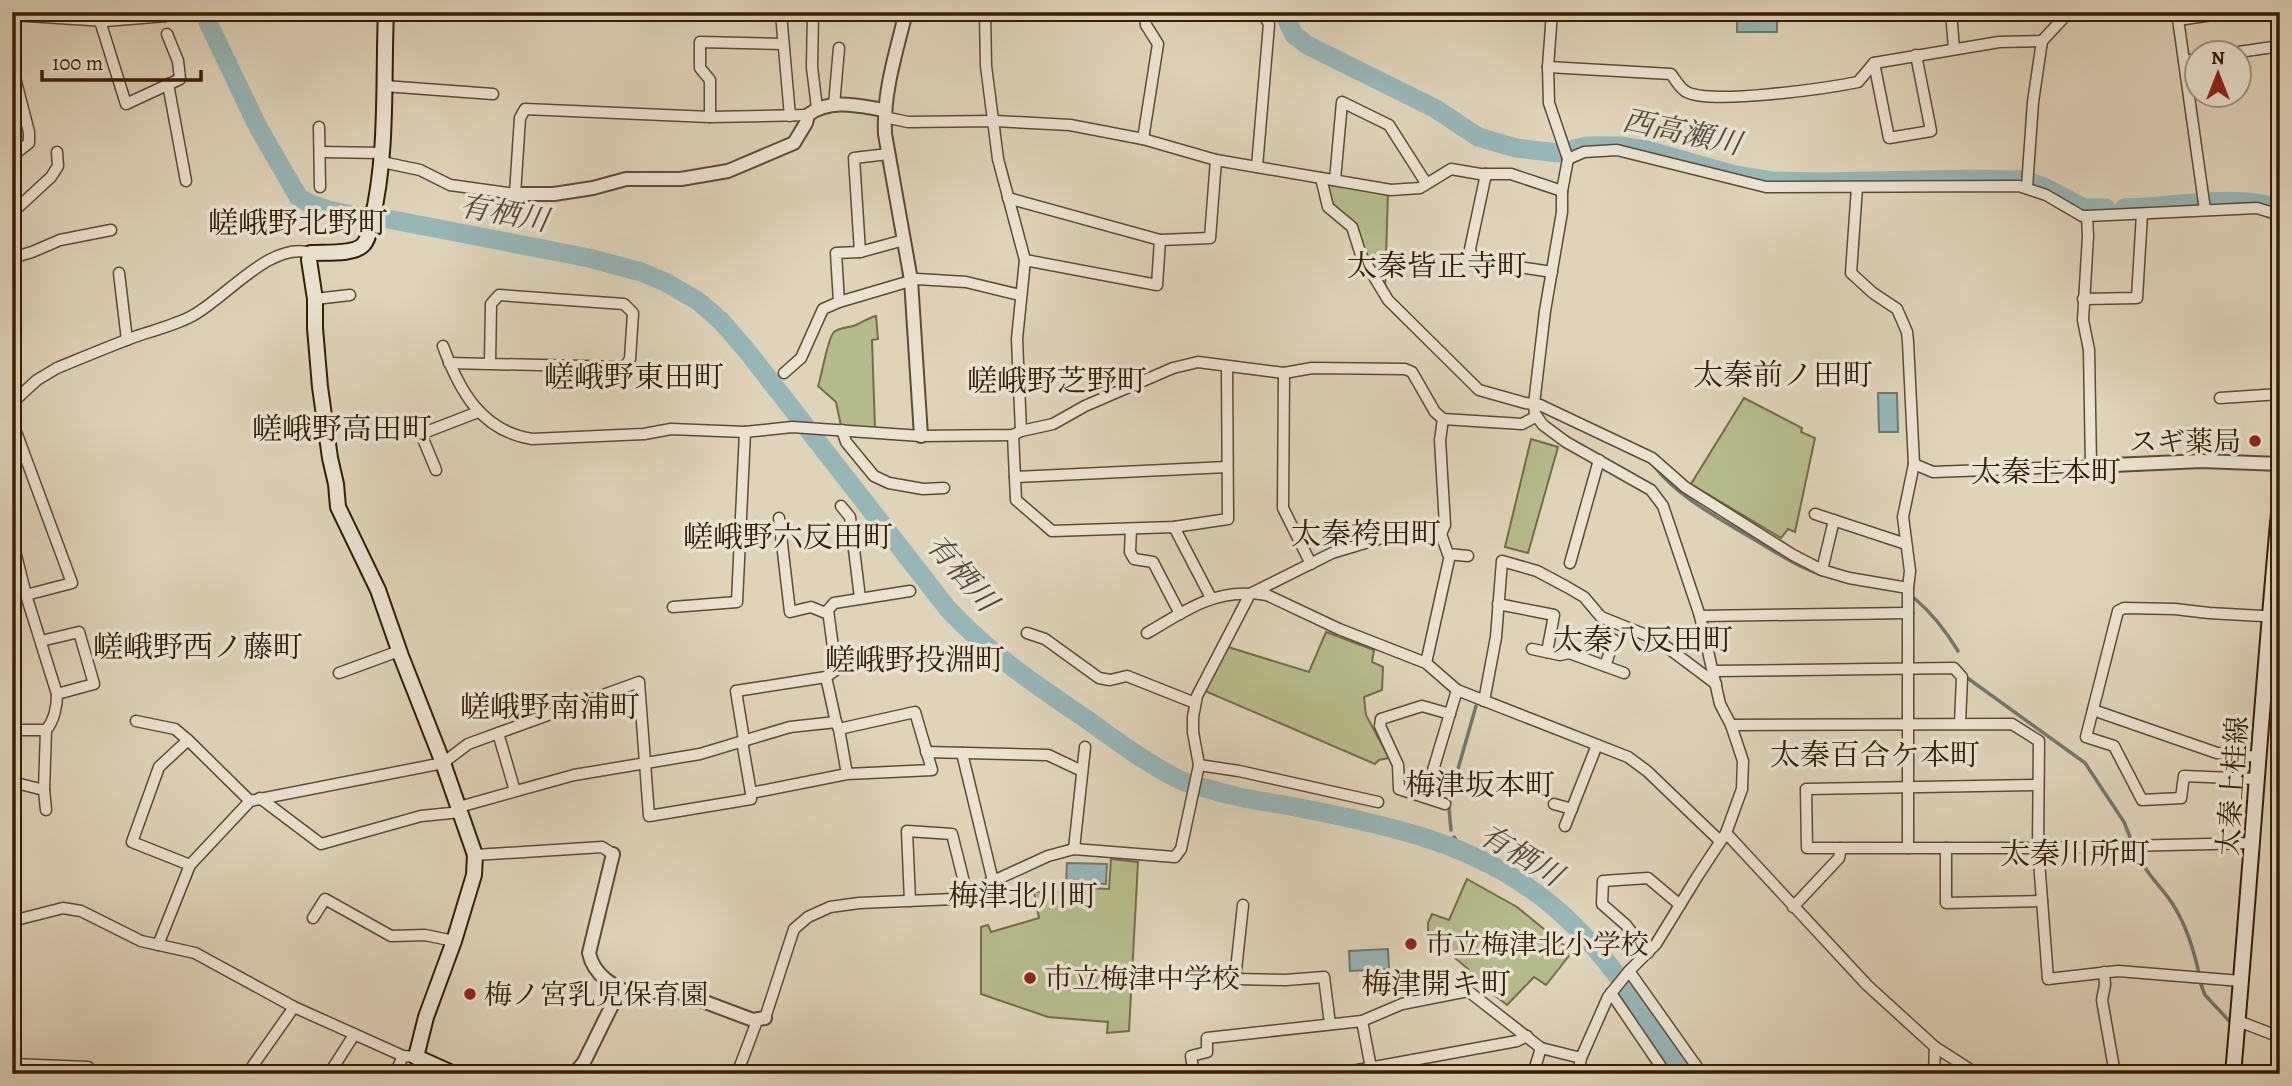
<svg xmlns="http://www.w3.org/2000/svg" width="2292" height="1086" viewBox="0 0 2292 1086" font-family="Alegreya,'Noto Serif JP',serif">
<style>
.green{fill:#b6bb8c;stroke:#766c47;stroke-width:2}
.water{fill:#96b6b8;stroke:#6f796f;stroke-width:2}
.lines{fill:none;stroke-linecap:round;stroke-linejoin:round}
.stream{stroke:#6f796f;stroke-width:3.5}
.river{stroke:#96b6b8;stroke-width:19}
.minor-casing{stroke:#604b30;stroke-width:13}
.tertiary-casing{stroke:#604b30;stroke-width:16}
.secondary-casing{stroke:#351e02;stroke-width:18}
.minor{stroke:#eae2d2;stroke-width:10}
.tertiary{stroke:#eae2d2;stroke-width:12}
.secondary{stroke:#eae2d2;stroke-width:14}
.poi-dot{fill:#8f2418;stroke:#eae2d2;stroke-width:2.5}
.labels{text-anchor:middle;stroke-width:7;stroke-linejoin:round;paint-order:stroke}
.poi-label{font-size:28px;fill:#351e02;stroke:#eae2d2;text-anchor:start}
.street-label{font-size:28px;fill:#351e02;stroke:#eae2d2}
.water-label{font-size:30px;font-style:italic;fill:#524c39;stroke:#eae2d2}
.neighbourhood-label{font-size:30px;fill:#351e02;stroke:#eae2d2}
</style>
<rect width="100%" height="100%" fill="#dfd3b9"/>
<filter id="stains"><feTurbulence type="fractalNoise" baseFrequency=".00286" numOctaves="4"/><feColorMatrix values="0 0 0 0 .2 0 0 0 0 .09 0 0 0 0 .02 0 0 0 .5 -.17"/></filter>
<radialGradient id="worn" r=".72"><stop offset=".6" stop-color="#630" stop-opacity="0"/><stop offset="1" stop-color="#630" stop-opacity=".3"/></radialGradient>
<g class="green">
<polygon points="1323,180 1388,192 1385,292 1354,227 1330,205"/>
<path d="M 876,316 L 878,339 L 872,340 L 875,428 L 841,426 L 836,402 L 818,386 C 822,375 828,336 834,332 C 840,327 849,328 856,325 C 863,322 868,318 876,316 Z"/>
<polygon points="1744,398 1802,428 1801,432 1815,438 1795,532 1788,529 1781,538 1691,484"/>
<polygon points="1531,439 1558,447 1528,553 1505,547"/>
<polygon points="1326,632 1374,650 1372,662 1383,667 1382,690 1364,697 1366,715 1389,758 1379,760 1375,764 1205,691 1228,647 1309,672"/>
<polygon points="1111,859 1138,862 1129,1031 1107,1033 1108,1022 1048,1017 981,994 981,927 988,925 991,932 1039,918 1034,892 1059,892 1060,887 1109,889"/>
<polygon points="1467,879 1517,907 1572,952 1546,985 1534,977 1507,1005 1466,973 1468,969 1449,953 1445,937 1428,938 1428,923 1432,914 1449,920"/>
</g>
<g class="water">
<rect x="1737" y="14" width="40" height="18"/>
<polygon points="1878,393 1897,393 1898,432 1879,432"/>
<polygon points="1067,863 1107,864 1106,884 1066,882"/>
<polygon points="1388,949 1389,969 1350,971 1349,951"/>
</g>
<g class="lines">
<g class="stream">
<path d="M 1654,466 C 1678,497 1717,517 1750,537 C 1774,551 1797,567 1823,575"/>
<polyline points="1830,577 1863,585"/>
<path d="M 1914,598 C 1932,613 1946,631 1958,651"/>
<polyline points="1966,677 2085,763 2124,822 2130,837"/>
<polyline points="1451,830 1449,809 1450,797 1476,706"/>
<polyline points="1454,837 1466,853"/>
<path d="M 2137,854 C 2145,873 2161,886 2172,903 C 2185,923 2194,950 2199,974"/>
<polyline points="2200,982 2205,995 2232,1024"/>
</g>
<g class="river">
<path d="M 203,12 L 258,127 L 299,198 C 324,212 354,216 383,218 L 589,258 L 641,272 L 665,282 L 698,301 L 721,321 L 747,351 L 948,609 C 992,656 1036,685 1089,721 C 1117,741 1146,763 1178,779 C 1188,784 1201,787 1213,790 C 1236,798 1261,801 1285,805 C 1370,822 1457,837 1529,888 C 1597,934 1639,1007 1685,1074"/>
<polyline points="1283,12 1294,35 1307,45 1436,109 1478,137 1516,148 1558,153 1587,146 1622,146 1646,150 1735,175 1772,181 1823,182 1970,179 2023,180 2042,186 2084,208 2106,208"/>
<path d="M 2124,208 C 2170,208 2237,192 2280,209"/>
</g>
<defs>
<g id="minor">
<polyline points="813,12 812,67 817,108"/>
<polyline points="985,12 986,66 998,159 1025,260 1017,339 1021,431"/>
<polyline points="1257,12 1265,17 1269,24 1257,167"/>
<polyline points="1552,12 1548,67 1549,103 1568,159 1562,191 1562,212 1545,311 1534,404 1535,414 1543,425 1566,442 1651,490 1663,506 1700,616 1720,704 1731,725 1743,761 1742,789 1726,833 1697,877 1656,944 1629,971 1608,997 1581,1058 1578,1074"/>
<polyline points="1951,12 1954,49"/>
<polyline points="2177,12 2205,210"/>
<polyline points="12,15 105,21 106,12"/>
<polyline points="2178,20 2233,12"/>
<polyline points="100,21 126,104 180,79 178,61 167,34"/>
<polyline points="105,21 166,16"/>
<polyline points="2239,52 2280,46"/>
<polyline points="12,56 14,15"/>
<polyline points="2184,61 2198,59"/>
<polyline points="1874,63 1889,138 1931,131 1916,55"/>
<polyline points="12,66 29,132 29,143 12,156"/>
<path d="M 1548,67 L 1671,74 C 1675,79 1679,87 1685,91 C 1707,106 1828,88 1858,82 L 1874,63 L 1999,42 L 2042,41"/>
<polyline points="168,84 186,181"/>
<polyline points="384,86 493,94"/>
<polyline points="834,105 839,48"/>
<polyline points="790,116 781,14 796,12"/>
<polyline points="710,117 710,80 700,68 700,42 782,44"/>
<polyline points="884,117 908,122 995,121 1070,125 1143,139 1216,160 1391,190 1420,188 1451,169 1480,174 1511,174 1562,191"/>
<polyline points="319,127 320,187"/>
<polyline points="1143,139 1158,44 1146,25 1145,12"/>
<polyline points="320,152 382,153"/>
<polyline points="1568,159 1584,152 1617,150 1766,187 2019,186 2046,195 2082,216 2087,216 2257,208 2280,215"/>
<polyline points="382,162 420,170 450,185 515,194 520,118 525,109 710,117 808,115"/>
<polyline points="1486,174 1470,249 1473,260 1552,272"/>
<polyline points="1321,178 1328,207 1352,227 1361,255 1388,300 1479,390 1525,403 1540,405 1652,458 1685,487 1793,555 1822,570 1849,578 1908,588"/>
<polyline points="1335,180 1342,102 1389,125 1426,183"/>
<polyline points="1857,187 1851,273 1873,293 1897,309 1907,332 1908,342 1914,464 1903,517 1910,571 1908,588 1908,848"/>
<polyline points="2027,187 2033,102 2042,41 2069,12"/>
<polyline points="1008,198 1160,240 1210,238 1216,160"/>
<polyline points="12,213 51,177 58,166 57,152"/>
<polyline points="860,252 854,158 888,154"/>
<polyline points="12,258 32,252 60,240 111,230"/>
<polyline points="1025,260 1157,285 1160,240"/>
<polyline points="119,273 127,340"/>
<polyline points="315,299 350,295"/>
<polyline points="2083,299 2137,298 2142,214"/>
<polyline points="839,302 836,253 860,252 904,240"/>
<path d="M 443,346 C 459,390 481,431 532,439 L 644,434 L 671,429 L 745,432 L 792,427 L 921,436 L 1013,435 L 1021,431 L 1053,424 L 1085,406 L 1173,368 L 1198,362 L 1284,373 L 1312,368 L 1405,369 L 1412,372 L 1435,412 L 1443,419 L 1522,424 L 1537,416"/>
<polyline points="449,363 625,367 630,359 633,313 624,304 499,295 491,304 490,364"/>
<polyline points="784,373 801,358 823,309 839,302 917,279 966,282 1020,295"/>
<polyline points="1284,373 1283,508 1311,564"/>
<polyline points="2220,398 2280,394"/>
<path d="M 12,403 L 37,380 L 57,368 C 84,357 110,346 137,336 C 155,330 175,325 192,316 C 226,298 271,240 311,253"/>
<polyline points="12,421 72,583 26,595"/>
<polyline points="842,430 846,442 874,476 889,483 923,489 944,488"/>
<polyline points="1013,435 1016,500 1052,531 1174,527 1228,519 1227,367"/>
<polyline points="1914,464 1933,472 2091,466 2089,350 2083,320 2088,236 2087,216"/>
<polyline points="436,470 421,434 478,412"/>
<polyline points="1015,477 1227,467"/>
<polyline points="841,506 850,517 860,598"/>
<polyline points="1815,514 1906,544"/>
<polyline points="779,518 790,612 811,607 828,614"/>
<polyline points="1174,527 1211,598"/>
<polyline points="1131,529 1130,552 1134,559 1153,562 1180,614"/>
<polyline points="1441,534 1448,554 1468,556"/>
<path d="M 12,539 L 26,595 L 57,694 C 57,706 54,721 46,730 L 44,790 L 46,810"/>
<polyline points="1570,563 1599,460"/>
<polyline points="1822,570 1834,520"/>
<polyline points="1253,593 1267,595 1339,629 1426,663 1457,690 1628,757 1647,771 1720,841"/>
<polyline points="1498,604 1554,615 1547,652"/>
<polyline points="673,607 737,602 745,432"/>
<polyline points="1700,616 1908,613"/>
<polyline points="1027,633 1045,639 1099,678 1110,680 1127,676 1195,703"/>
<path d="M 1147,633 C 1180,614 1211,591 1250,594 L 1332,553 L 1395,534 L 1441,534 L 1445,525 L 1440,440 L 1443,419"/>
<polyline points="41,641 79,632 94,684 57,694"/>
<polyline points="1532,649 1560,655 1569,653 1624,673"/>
<polyline points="1426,663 1450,555"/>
<polyline points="1605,666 1614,640"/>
<polyline points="1714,671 1954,668 1962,677 1960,723"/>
<polyline points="339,673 399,651"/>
<polyline points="826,677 836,722"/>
<polyline points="1484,701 1496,637 1502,561 1537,571 1567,587 1584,597 1601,617 1656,639 1716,684"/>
<polyline points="2093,710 2217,753 2258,757"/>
<polyline points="136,721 175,729 188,740"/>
<polyline points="1731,725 2012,724 2039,741 2038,848 2048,979 2118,971 2241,981"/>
<polyline points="12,730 46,730"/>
<polyline points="498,733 515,791"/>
<polyline points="744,740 736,691 826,677 836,670 828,610 834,603 910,591"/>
<polyline points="742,741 751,793"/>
<polyline points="926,752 1048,755 1082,771"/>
<polyline points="962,753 993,881"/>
<polyline points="1199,765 1239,771 1378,802"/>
<polyline points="2256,779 2184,776 2181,798 2142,800 2114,746 2086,737 2118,611 2124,608 2175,609 2209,613 2280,617"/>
<polyline points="12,782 44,790"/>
<polyline points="2038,785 1806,789 1807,848 2038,848 2253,843"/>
<polyline points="1425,797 1457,690"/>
<polyline points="260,798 321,844 421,816 461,812"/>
<polyline points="1445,804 1399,789 1398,765 1380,726 1381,719 1422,706 1450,714"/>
<polyline points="1554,804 1572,809"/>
<polyline points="459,807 574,775 700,754 790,727 836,722 839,729"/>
<polyline points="1565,826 1597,745"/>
<polyline points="1726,833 1867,985 1935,1047 1977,1074"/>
<polyline points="1946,848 1946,903 2042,901"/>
<polyline points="1074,849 1085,747"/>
<polyline points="475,855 602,847 613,854"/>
<polyline points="190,865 132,842 159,767 188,740 250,801"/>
<polyline points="910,901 907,831 952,834 967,894"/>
<polyline points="1243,905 1235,979 1286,980 1324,977 1330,1024"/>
<polyline points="1793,907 1839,858 1841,848"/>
<polyline points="313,918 325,899 391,936 425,935 454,941"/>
<polyline points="12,921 63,908 81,911 141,941 195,953 294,1007 403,1056 416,1057"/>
<polyline points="158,945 190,865 250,801 443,763 468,744 639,682 649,816 751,799 751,793 847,774 932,770 915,712 839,729 847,774"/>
<polyline points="1648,953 1626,925 1602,904 1603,881 1648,878 1680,905"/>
<polyline points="1629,971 1702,1074"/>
<polyline points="2104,972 2105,985 2102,1000 2115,1074"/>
<polyline points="1611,993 1666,1074"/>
<polyline points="765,1018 794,929 808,917 830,907 859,903 954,899 1048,856 1074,849 1175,857 1181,849 1199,765 1193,732 1193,717 1197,696 1250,594"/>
<polyline points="1362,1021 1371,1068"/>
<polyline points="2238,1021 2280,1037"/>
<polyline points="12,1064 88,1067"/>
<polyline points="247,1074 294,1007"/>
<polyline points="329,1074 354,1035"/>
<polyline points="395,1074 403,1056"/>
<polyline points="737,1074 757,1021"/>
<polyline points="1194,1074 1191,1056 1207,1052 1207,1038 1362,1021 1402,1004 1468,991 1541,1048 1581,1058"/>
<polyline points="1336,1074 1517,1041 1527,1036"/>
<polyline points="1533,1074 1541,1048"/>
<polyline points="1934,1074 1935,1047"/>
</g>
<g id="tertiary">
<path d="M 906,12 C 896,53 883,92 885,134 L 911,280 L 921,436"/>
<path d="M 515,194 L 554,194 L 593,188 L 626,179 L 681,179 L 728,171 L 794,143 L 806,123 L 808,115 C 830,98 859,106 884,110"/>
<polyline points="2091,466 2202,461 2280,464"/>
<path d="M 613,854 L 589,953 C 594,978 618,988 638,998 L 656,991 L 676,991 L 753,1020 L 765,1018"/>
<polyline points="574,1074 584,1062 620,989"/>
</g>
<g id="secondary">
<path d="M 386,12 C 383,81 388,152 372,220 C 370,227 369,239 363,245 C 353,255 325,252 311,253 L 309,260 L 315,299 L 315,328 L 320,387 L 330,458 L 336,484 L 338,507 L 378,590 L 401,656 L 443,763 L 475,855 L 474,875 L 454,941 L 426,1017 L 416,1057 L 454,1074"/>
<path d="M 2233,1074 C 2250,883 2262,693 2280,502"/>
</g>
</defs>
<use href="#minor" class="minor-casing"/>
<use href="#tertiary" class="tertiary-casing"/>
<use href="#secondary" class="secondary-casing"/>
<use href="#minor" class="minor"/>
<use href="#tertiary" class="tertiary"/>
<use href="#secondary" class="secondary"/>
</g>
<g class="poi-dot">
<circle cx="2255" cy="441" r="7"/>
<circle cx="1411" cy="944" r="7"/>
<circle cx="1030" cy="978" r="7"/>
<circle cx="470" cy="994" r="7"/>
</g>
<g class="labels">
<g class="poi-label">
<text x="2241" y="451" text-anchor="end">スギ薬局</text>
<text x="1425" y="954">市立梅津北小学校</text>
<text x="1044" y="988">市立梅津中学校</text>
<text x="484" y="1004">梅ノ宮乳児保育園</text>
</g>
<g class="street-label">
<text transform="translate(2232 786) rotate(-86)" y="10">太秦上桂線</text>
</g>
<g class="water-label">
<text transform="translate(1682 132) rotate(12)" y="10">西高瀬川</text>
<text transform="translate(504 213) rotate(10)" y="10">有栖川</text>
<text transform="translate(962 573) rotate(49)" y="10">有栖川</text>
<text transform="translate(1521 855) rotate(31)" y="10">有栖川</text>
</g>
<g class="neighbourhood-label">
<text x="298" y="233">嵯峨野北野町</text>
<text x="1437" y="276">太秦皆正寺町</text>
<text x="1783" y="385">太秦前ノ田町</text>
<text x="634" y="387">嵯峨野東田町</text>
<text x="1057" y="391">嵯峨野芝野町</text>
<text x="342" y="439">嵯峨野高田町</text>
<text x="2046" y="482">太秦土本町</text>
<text x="1366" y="544">太秦袴田町</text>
<text x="788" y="547">嵯峨野六反田町</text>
<text x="1643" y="650">太秦八反田町</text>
<text x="198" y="657">嵯峨野西ノ藤町</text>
<text x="915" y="670">嵯峨野投淵町</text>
<text x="550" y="717">嵯峨野南浦町</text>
<text x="1875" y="765">太秦百合ケ本町</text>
<text x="1480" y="795">梅津坂本町</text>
<text x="2075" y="864">太秦川所町</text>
<text x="1023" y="906">梅津北川町</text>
<text x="1436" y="994">梅津開キ町</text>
</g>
</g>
<rect width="2292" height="1086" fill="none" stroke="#dfd3b9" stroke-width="42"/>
<rect x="14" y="14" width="2264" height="1058" fill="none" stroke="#351e02" stroke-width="3.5"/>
<rect x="21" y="21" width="2250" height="1044" fill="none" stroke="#351e02" stroke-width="2"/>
<g transform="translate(2218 74)"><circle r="33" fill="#eae2d2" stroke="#a2947f" stroke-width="2"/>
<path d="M0-5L12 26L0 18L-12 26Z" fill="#8f2418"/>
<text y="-10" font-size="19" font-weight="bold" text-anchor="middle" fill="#351e02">N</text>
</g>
<path d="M42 70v10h159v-10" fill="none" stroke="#351e02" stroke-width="3.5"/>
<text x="52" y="70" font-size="21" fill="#351e02" stroke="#eae2d2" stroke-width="5" paint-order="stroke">100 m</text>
<rect width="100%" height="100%" filter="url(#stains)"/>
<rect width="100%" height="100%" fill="url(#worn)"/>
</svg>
